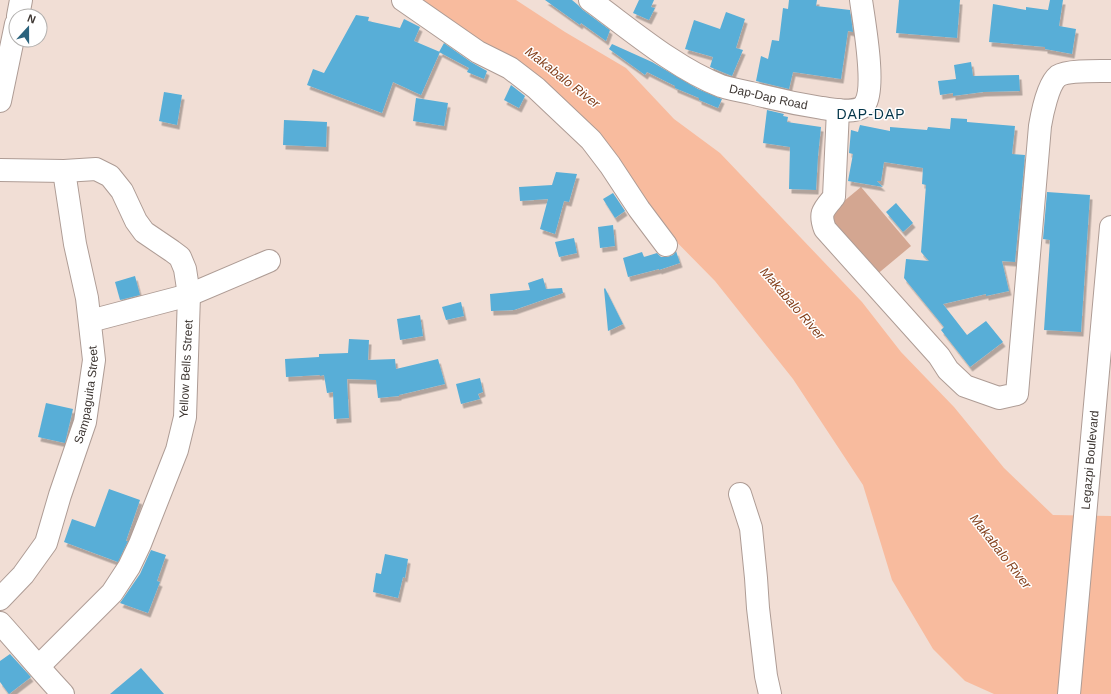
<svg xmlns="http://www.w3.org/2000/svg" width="1111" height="694" viewBox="0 0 1111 694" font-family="Helvetica,sans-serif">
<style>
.green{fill:#d3a691}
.water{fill:#f8bb9e}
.building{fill:#58aed7;filter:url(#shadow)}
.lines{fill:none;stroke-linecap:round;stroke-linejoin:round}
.minor-casing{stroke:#ae9c95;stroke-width:24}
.minor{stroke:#fff;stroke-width:22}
.labels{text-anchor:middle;stroke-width:3;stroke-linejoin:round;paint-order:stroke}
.street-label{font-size:12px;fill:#3d3632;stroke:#fff}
.water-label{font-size:13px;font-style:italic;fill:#84401c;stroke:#fff}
.quarter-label{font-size:14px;letter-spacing:1px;fill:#04364a;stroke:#fff}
</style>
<defs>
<filter id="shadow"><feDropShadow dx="2.5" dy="4.5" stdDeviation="0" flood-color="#0004"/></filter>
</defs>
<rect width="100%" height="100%" fill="#f1ded5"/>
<polygon class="green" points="861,187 911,246 875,276 826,216"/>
<polygon class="water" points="419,0 516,0 565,32 626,68 674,119 720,153 862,302 901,352 954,407 1004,468 1053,515 1111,516 1111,694 994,694 965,681 933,649 892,580 863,485 793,379 715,281 656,221 607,151"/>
<g class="building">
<polygon points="545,0 572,0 578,5 583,10 610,30 606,41 581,23 580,25"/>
<polygon points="639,0 654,0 651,7 655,8 649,20 633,13"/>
<polygon points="789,0 817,0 816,6 850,10 853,32 848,31 841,79 793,72 789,89 756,81 761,56 768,59 772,40 779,41 783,8 788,9"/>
<polygon points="899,0 960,0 957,38 896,33"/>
<polygon points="1050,0 1063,0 1059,26 1076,29 1072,54 1045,49 1045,47 989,42 993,4 1026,10 1026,7 1048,10"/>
<polygon points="726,12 745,19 736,48 743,50 732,76 710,67 713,57 685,49 694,20 720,29"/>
<polygon points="356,15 369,17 368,21 400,28 404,19 420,27 414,41 440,52 421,95 393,82 382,113 307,85 313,69 324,73"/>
<polygon points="444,43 471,62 487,71 484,79 467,72 469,68 439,52"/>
<polygon points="612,44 652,62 698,89 722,99 718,108 699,100 699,98 675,88 675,86 647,72 645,75 609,49"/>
<polygon points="971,62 973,76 1019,75 1020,91 983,92 953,96 953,93 940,95 938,81 956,79 954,65"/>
<polygon points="511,85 525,96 519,108 504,100"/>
<polygon points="164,92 182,95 177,125 159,121"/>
<polygon points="416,98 448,103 444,126 413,121"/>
<polygon points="767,110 784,114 783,116 788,117 787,122 821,127 818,156 816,190 789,189 790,147 763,143"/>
<polygon points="951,118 967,119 967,122 1015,126 1012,154 1025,155 1015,262 1002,261 1009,291 986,296 986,294 943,304 967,335 986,321 1003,342 970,367 941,330 944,327 904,278 906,259 929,261 921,252 926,185 922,184 923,168 884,162 881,181 877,181 883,187 848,181 853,154 849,153 851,130 858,132 860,125 890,131 890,127 927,130 928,127 950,129"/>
<polygon points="284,120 327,122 326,147 283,145"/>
<polygon points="556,172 577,174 569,202 564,201 555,234 540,229 548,199 520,201 519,187 552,185"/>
<polygon points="1047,192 1090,195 1081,332 1044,330 1050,240 1043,239"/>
<polygon points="613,193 625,211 615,218 603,199"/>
<polygon points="896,203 913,223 903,232 886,212"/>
<polygon points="613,225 615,246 600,248 598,227"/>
<polygon points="574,238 577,253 559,257 555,242"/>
<polygon points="676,251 680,263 659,270 659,269 628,277 623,258 642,252 644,257 657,253 661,257 667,257 673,255"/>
<polygon points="135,276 140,295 120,300 115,282"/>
<polygon points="543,278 546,289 562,288 563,293 514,310 491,311 490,294 530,290 528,283"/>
<polygon points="605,288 623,324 608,331 604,289"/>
<polygon points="461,302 464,316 446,320 442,307"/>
<polygon points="420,315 423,336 400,340 397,319"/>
<polygon points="349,339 369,340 368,360 395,359 396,369 438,359 445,384 399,395 399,396 378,398 376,380 347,379 349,418 334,419 333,392 327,393 324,375 320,376 320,375 286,377 285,359 319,357 319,354 348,353"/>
<polygon points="480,378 483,392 478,394 480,399 461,404 456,384"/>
<polygon points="46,403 73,409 65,443 38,437"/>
<polygon points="109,489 140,500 126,541 128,541 118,562 64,542 72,519 95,527"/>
<polygon points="151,550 166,555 157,581 160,582 148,613 120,603 140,574"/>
<polygon points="385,554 408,559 405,578 403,577 398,598 373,592 376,573 381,574"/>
<polygon points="10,654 31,677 9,694 0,682 0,661"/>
<polygon points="141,668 164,694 110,694"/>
</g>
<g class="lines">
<defs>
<g id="minor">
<polyline points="403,0 478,52 510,68 536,88 591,140 610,165 639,209 666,245"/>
<path id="s1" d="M 590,0 C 630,29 675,68 721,86 C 731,89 741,91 751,93 C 774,99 797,104 822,108 C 832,109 858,115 865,104 C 876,87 864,22 861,0"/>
<polyline points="18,16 21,0"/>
<polyline points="0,101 16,24"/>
<path d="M 838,110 L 834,197 C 823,210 819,213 825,229 L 939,356 L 948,370 L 965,386 L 999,398 L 1017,394 L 1040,126 C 1042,114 1048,84 1058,76 C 1067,70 1099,71 1111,71"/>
<polyline points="0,170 64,171 96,169 110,176 122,191 136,221 144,232 172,251 180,257 185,269 189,295 185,417 177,450 140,544 129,567 112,593 39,666"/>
<polyline points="90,321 189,295 269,261"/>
<polyline points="740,494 751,528 756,578 758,608 766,676 770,694"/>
<path id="s2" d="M 0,599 L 23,575 L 46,543 L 60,495 L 85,422 L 94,360 L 87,298 L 75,244 L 64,171"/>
<path d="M 0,623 C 21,646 41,671 63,694"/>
<path id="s3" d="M 1069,694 L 1111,227"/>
</g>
</defs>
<use href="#minor" class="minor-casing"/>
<use href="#minor" class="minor"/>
</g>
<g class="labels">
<g class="street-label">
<text dy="4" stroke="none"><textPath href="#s1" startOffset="206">Dap-Dap Road</textPath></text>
<text transform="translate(186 369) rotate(-87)" y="4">Yellow Bells Street</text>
<text dy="4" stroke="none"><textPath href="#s2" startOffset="227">Sampaguita Street</textPath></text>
<text dy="4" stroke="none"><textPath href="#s3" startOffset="235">Legazpi Boulevard</textPath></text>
</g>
<g class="water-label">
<text transform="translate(563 77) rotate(38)" y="5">Makabalo River</text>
<text transform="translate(793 303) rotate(49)" y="5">Makabalo River</text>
<text transform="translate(1001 551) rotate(52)" y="5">Makabalo River</text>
</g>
<g class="quarter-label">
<text x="871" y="119">DAP-DAP</text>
</g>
</g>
<g transform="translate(28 28) rotate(21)"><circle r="19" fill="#ffffff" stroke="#b1afad"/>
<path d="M0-3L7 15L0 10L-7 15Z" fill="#2b637d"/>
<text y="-6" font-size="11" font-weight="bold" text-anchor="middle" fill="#3d3632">N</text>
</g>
</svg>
